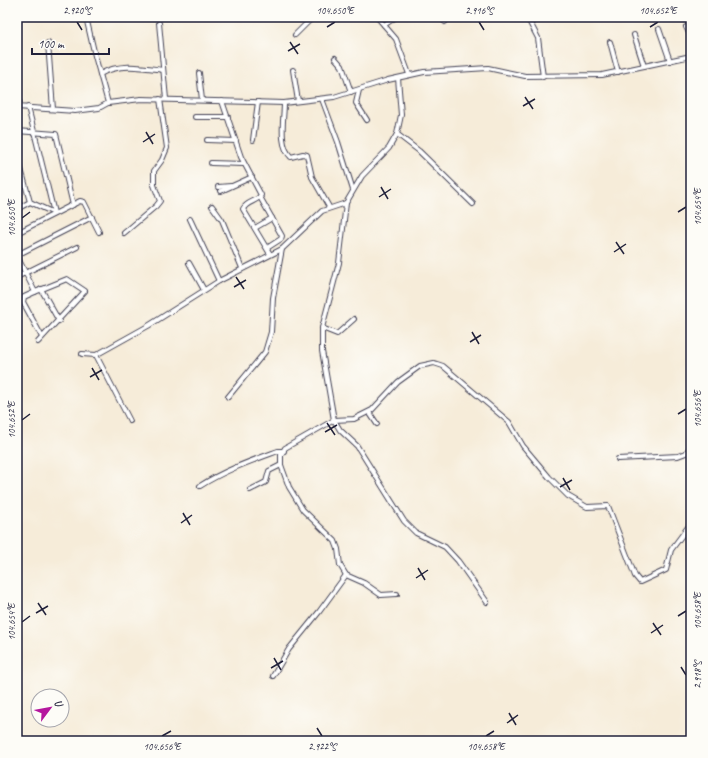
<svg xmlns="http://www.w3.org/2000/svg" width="708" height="758" viewBox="0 0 708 758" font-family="Caveat,sans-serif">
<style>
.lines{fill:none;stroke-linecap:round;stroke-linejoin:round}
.minor-casing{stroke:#424053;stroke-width:6}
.minor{stroke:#fff;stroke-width:4}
.ticks{fill:none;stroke:#22223b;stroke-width:1.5}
.neatline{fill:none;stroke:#22223b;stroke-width:1.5}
.ticks-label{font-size:10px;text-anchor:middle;fill:#22223b}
</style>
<rect width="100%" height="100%" fill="#fdfcf7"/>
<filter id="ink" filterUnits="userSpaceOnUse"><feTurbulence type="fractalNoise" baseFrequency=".025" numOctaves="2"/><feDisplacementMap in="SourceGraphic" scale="8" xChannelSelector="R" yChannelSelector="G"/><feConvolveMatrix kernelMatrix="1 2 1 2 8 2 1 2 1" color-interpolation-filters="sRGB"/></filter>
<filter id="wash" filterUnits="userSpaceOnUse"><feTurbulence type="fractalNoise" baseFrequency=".012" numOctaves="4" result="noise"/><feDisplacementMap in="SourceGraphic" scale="16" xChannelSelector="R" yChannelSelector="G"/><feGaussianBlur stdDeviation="0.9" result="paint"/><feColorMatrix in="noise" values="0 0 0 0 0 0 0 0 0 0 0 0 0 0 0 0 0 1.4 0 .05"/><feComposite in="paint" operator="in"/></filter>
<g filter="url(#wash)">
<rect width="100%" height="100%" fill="#f6ecd9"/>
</g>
<g filter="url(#ink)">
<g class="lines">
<defs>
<g id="minor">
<polyline points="86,17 95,56 108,103"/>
<polyline points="377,17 384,25"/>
<polyline points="396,17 384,25 396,39 409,74"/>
<polyline points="440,17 445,22"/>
<polyline points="527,17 538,38 543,77"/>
<polyline points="159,23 166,99"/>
<polyline points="686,27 691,37"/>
<polyline points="659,29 670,61"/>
<polyline points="295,35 313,17"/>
<polyline points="634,35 644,66"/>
<polyline points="610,42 618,72"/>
<polyline points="48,43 53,109"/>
<polyline points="335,58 342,66 351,92"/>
<polyline points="293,70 298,101"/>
<polyline points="199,73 202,100"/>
<path d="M 100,74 C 120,63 141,67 163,70"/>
<polyline points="398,78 401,115 397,134 389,148 362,176 346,203 339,263 322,328 322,351 334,420 354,419 372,410 398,382 420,366 434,363 443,366 509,422 523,446 549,477 568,496 587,507 608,506 635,576 640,582 666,570 671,550 691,523"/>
<polyline points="17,87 20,107"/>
<polyline points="359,90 356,103 367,120"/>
<polyline points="322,99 338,142 353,190"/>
<path d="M 222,101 L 241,157 L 261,195 C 257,202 247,201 243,209 L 270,254"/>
<path d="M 284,103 C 284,119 278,145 291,157 L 303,154 L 307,155 L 312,177 L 329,207"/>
<polyline points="17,107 75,111 99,108 108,103 141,99 284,103 334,97 388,80 424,72 488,68 525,76 602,75 691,56"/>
<polyline points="28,107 54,213"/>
<polyline points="195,117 228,117"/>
<polyline points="17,131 56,134 73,205"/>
<polyline points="397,134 419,151 473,204"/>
<polyline points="207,140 236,141"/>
<polyline points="253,140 258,102"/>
<polyline points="17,154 30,202 54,213"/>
<polyline points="211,163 244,164"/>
<polyline points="218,187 231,186"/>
<polyline points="221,191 252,177"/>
<polyline points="260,197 282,236 281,239 267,248"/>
<polyline points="212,206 222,220 242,268"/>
<polyline points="17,209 30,202"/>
<polyline points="190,219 219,281"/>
<polyline points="255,228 272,218"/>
<polyline points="17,233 80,201 84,202 99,232"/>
<polyline points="124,233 156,206 160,201 154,185 154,171 162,160 167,148 160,99"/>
<polyline points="17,255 92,217"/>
<polyline points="17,256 35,292 24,297 23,302 42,337"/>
<polyline points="189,263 204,290"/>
<polyline points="17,277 77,247"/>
<polyline points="41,289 59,321"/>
<polyline points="35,292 67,279 85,291 38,342"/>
<polyline points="322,328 337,334 354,319"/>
<polyline points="82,354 96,355 148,326 219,281 282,249 322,211 346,203"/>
<polyline points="96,355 130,421"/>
<polyline points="228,397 265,352 271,332 273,298 282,249"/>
<polyline points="369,412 377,424"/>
<polyline points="618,459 678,456 686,453 691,446"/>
<path d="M 200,486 C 225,470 251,461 278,451 L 284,451"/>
<polyline points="250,490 266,482 269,471 281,465"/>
<polyline points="397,594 381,595 364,583 346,575 340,565 338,549 335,541 303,510 289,487 281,465 281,455 285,448 334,420 340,430 357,446 404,521 416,533 445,547 458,561 487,602"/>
<polyline points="273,676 289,649 319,612 346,575"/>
</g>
</defs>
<use href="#minor" class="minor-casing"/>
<use href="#minor" class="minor"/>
</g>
</g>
<path class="ticks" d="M 77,22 L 82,30M 479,22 L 484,30M 327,27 L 335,22M 650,27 L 658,22M 290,42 L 298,54M 288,51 L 300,44M 525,97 L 533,109M 523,106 L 535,99M 146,132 L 153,144M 143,142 L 155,134M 381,187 L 388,199M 379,197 L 391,189M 678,212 L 686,207M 22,218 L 30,212M 616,242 L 624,254M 614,252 L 626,244M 236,277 L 244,289M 234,287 L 246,280M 472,332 L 479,344M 470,342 L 481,335M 92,368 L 99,380M 90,377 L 102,370M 678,414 L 686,409M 22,420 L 30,414M 327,423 L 335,435M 325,432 L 337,425M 563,478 L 570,490M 560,487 L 572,480M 183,513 L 190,525M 181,523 L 192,515M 418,568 L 425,580M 416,578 L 428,570M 38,603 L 46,615M 36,613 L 48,606M 678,616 L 686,611M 22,622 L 30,616M 653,623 L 661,635M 651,633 L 663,625M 274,658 L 281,670M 681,667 L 686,675M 271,668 L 283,661M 509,713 L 516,725M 507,723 L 518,715M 317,728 L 322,736M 162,736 L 171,731M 486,736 L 494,731"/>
<rect width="708" height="758" fill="none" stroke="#fdfcf7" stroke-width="44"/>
<g transform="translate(50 708) rotate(58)"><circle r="19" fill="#fdfcf7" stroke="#a5a5ac"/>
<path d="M0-3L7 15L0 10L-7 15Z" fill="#b5179e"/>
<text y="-6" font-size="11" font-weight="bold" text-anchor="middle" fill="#22223b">U</text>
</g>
<path d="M32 48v6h77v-6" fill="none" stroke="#22223b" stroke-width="2"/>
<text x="38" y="48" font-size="12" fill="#22223b" stroke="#fdfcf7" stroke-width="3" paint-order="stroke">100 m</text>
<rect x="22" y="22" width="664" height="714" class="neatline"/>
<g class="ticks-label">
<text x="77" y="14">2.920°S</text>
<text x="335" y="14">104.650°E</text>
<text x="479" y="14">2.916°S</text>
<text x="658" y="14">104.652°E</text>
<text transform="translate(697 207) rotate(-90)" y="4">104.654°E</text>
<text transform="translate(11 218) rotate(-90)" y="4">104.650°E</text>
<text transform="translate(697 409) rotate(-90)" y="4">104.656°E</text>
<text transform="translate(11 420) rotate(-90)" y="4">104.652°E</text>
<text transform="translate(697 611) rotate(-90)" y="4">104.658°E</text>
<text transform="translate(11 622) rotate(-90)" y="4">104.654°E</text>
<text transform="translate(697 675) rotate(-90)" y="4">2.918°S</text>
<text x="162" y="750">104.656°E</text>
<text x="322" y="750">2.922°S</text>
<text x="486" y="750">104.658°E</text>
</g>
</svg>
